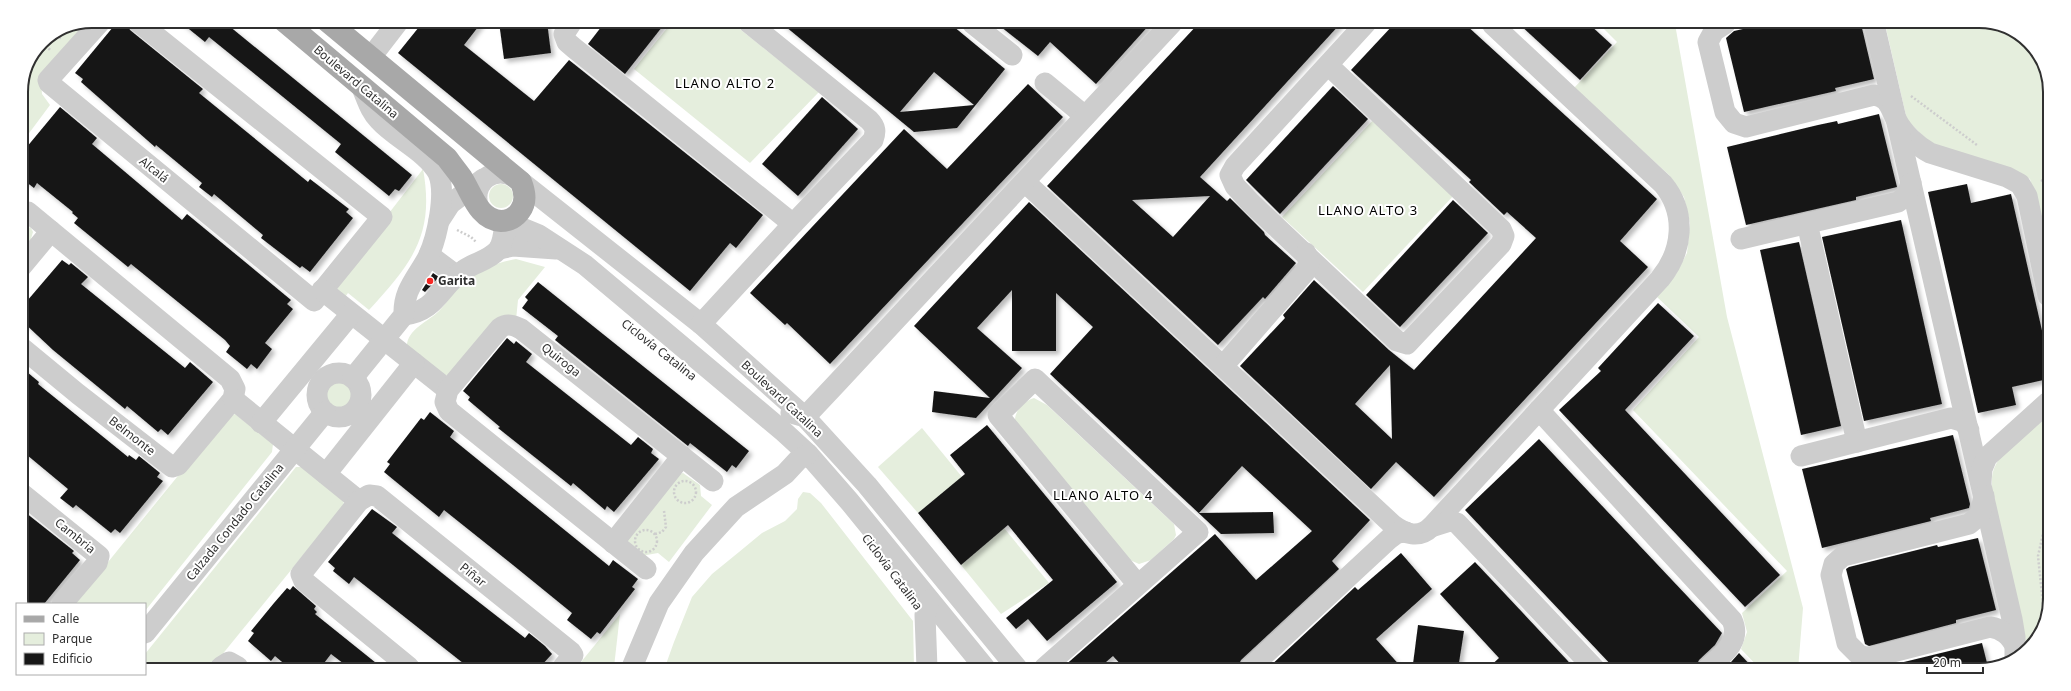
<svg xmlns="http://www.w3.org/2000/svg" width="2071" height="691" viewBox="0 0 2071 691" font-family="'Noto Sans',sans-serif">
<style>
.green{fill:#e5eedd}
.building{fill:#171717;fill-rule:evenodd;filter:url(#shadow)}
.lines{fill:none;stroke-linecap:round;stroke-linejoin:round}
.path{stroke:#cdcdcd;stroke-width:2.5;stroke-dasharray:2 2;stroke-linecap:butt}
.minor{stroke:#cdcdcd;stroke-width:21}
.major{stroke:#a8a8a8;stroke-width:22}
.poi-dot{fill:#f62724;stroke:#fff;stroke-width:1.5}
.labels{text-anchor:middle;stroke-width:4;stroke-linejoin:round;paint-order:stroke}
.street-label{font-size:12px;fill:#303030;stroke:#fff}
.poi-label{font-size:12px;font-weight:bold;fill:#303030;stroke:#fff;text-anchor:start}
.neighbourhood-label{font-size:13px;letter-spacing:1px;fill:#000;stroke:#fff}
.rim{fill:none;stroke:#303030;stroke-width:2}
</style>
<defs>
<filter id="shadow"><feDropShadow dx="3.5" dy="3.5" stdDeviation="2" flood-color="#0004"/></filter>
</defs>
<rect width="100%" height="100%" fill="#fff"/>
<g class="green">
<polygon points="86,22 41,81 42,94 50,105 24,140 23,82 42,41 65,26"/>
<polygon points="672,22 731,22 819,92 750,163 634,69"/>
<polygon points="1602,24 1675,24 1727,317 1803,608 1798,670 1761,670 1741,649 1747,632 1742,613 1787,571 1633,410 1699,337 1657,297 1676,274 1687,253 1690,223 1684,197 1669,175 1574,88 1617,42 1601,26"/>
<polygon points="1885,24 2002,25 2035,48 2050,87 2049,261 2030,179 2015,170 1934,147 1907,120"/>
<polygon points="1374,119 1455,194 1363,292 1282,217"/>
<path d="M 423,169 C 435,235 412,263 369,310 L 348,293 L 345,297 L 338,292 L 336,282 Z"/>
<circle cx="501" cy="196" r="12"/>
<polygon points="21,224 31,228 33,232 30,242 21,253"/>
<path d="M 516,259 L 545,267 L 518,300 L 516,320 L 448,375 L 440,375 L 407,347 C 406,330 429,321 439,311 C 449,301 455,288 467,278 C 481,268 500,262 516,259 Z"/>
<circle cx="339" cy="395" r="17"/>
<path d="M 1034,398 L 1047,405 L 1174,524 L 1176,535 L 1174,539 L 1151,560 L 1139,564 L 1130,560 L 1015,422 C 1014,411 1024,401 1034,398 Z"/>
<path d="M 2048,412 L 2046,622 L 2027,648 L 1992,494 C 1992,486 1991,479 1993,472 C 1999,450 2031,428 2048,412 Z"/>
<polygon points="235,414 273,444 272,452 145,611 145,604 74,604 203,445 229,417"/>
<polygon points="922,428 962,477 918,513 878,467"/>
<polygon points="296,467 304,467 343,499 344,505 212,667 145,666 145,654"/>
<polygon points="683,473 700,485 701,496 712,505 669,562 658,553 641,556 627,540 679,474"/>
<polygon points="803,492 810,493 821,503 913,621 914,668 665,667 674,642 692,597 712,574 739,552 762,533 785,521 797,509 798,499"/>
<polygon points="1004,528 1049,583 1001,614 961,565"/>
<polygon points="620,614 614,667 577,667"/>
</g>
<g class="building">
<polygon points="118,21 125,21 130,30 203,89 199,93 308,182 310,179 349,209 346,212 353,218 310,272 302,266 300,268 261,238 263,235 214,194 212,197 199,187 202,183 156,145 155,147 81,82 83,79 75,73"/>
<polygon points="179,21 223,21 412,175 399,191 395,189 389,196 335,152 341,144 209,37 205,42"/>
<polygon points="423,22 482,22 464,45 534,101 569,60 763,215 736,248 730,243 690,291 398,53"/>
<polygon points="499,22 547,22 551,53 504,59"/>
<polygon points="605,22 666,22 625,74 588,44"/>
<path d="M 780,22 L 953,23 L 953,26 L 1005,69 L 957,128 L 914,132 ZM 934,72 L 974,105 L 900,112 Z"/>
<polygon points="996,23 1151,23 1096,84 1050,42 1038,56"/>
<path d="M 1199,23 L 1341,23 L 1200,177 L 1227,201 L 1230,198 L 1264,232 L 1265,235 L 1296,263 L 1265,299 L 1263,297 L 1218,345 L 1047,186 ZM 1210,196 L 1173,237 L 1132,200 Z"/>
<path d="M 1394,24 L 1465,24 L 1657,199 L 1620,241 L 1648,267 L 1434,497 L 1396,462 L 1371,489 L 1240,366 L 1285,318 L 1283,315 L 1314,280 L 1389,350 L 1414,370 L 1536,238 L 1507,212 L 1504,215 L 1469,182 L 1471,180 L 1351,70 ZM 1390,365 L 1392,439 L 1355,404 Z"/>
<polygon points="1519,24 1589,24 1612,45 1580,80"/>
<polygon points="1765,24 1861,24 1874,79 1835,88 1836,91 1744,112 1726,38 1734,31"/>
<polygon points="1028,84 1063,117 830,364 787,323 785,325 750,293 904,129 947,169"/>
<polygon points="1333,86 1368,119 1280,214 1246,180"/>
<polygon points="822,97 858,129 798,196 762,164"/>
<polygon points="60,107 97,138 92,144 182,220 187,214 291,300 287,304 293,309 265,343 272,349 257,369 251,364 247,369 226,352 230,346 225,340 131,264 128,267 74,223 78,218 72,213 73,212 37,183 34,188 21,178 21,154"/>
<polygon points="1879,114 1897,187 1856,197 1856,200 1746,225 1727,147 1818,125 1837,121 1838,124"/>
<polygon points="1967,184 1971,203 2011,194 2048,357 2048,379 2012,387 2016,405 1978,413 1928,192"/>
<polygon points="1453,200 1488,233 1400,327 1366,295"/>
<polygon points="1029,202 1370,520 1332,561 1339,569 1241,660 1237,669 1124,668 1113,656 1099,668 1062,668 1215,534 1256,580 1312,531 1242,466 1199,513 1273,512 1274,533 1221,534 1050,374 1093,327 1056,293 1056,351 1012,351 1012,290 977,328 1022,368 976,418 932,412 934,391 990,398 914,326"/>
<polygon points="1901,220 1942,404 1864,421 1822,237"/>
<polygon points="1799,242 1841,426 1801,435 1760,250"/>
<polygon points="62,260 69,265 71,263 88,277 81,284 185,368 190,362 213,382 168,435 161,429 158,432 127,406 125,409 53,350 21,320 21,308"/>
<polygon points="433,273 439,277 425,292 422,290"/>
<polygon points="538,282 749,451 736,468 732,465 727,472 690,443 688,446 555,340 558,336 522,308 528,300 525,297"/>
<polygon points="1658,303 1694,336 1625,410 1780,575 1745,607 1559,410 1601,371 1598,368"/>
<polygon points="507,338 514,344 516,341 532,354 526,362 631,445 638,437 653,449 651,453 659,459 614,512 607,506 605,510 573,483 571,486 498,428 500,427 468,400 470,397 463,391"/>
<polygon points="21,367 39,382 38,384 128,457 129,455 136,460 139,456 160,473 157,477 163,481 120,533 115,529 111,533 76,505 73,508 60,498 68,489 21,450"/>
<polygon points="430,412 454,431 450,437 609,566 613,560 638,579 632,587 635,589 600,634 597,632 591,639 567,620 572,613 513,565 444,510 439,517 384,472 390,464 387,462 421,418 424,420"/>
<polygon points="987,425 1117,582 1047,641 1028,619 1016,629 1006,618 1053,580 1008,525 961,565 918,513 965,474 950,455"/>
<polygon points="1953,435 1970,504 1969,508 1930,518 1931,521 1822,548 1802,469"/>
<polygon points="1539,439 1722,633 1715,645 1699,660 1695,669 1615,669 1465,510"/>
<polygon points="21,509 74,551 72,553 80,560 44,604 21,604"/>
<polygon points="372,509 397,527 392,533 462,589 525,638 529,633 545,646 552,654 540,667 468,667 354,577 349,584 333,571 335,568 328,562"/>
<polygon points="1978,538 1996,610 1956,620 1956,623 1869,646 1865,644 1846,569 1849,567 1937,545 1938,547"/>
<polygon points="1401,553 1432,589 1376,639 1403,669 1267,669 1355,587 1358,590"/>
<polygon points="1475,562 1567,660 1575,669 1487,669 1499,658 1440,594"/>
<polygon points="293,586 316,606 314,609 317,612 315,614 381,667 348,667 331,654 321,667 288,667 275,656 271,661 248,641 254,633 251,631 274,603 287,588 290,590"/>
<polygon points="1418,625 1464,631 1458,669 1413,664"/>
<polygon points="1982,643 1988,667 1980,670 1871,670"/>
<polygon points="1739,653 1755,670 1724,670"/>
</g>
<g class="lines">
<g class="path">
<polyline points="52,35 61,38"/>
<polyline points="47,38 45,44 50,50"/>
<polyline points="1911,96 1977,145"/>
<polyline points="2041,180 2049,185"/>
<polyline points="457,230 471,237 476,242"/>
<circle cx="685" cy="492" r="11"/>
<circle cx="646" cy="541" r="11"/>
<polyline points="655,534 662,532 666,527 664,511"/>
<polyline points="2045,624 2038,556 2047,516"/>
</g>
<g class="minor">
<polyline points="101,21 48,80 49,83 314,301 382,217 137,21"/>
<polyline points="572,22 564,34 567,42 574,48 793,224"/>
<polyline points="972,23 1012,55"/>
<path d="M 1725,24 L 1714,31 L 1708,42 L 1725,112 L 1734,123 L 1746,127 L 1874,95 C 1889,97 1890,108 1896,119 C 1903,133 1917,146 1930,153 L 2007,177 L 2020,184 L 2027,196 L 2048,296"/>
<polyline points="1874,24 2012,619 2015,637 2015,658"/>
<polyline points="371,57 398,22"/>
<polyline points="1328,65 1501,229 1504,236 1501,244 1407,344 1397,341 1251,203 1235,186 1230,175 1235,166 1366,23"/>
<polyline points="1045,83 1085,116"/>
<path d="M 1026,183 L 1393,525 C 1405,534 1419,539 1431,527 L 1660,279 C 1683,251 1687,213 1663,184 L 1492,24"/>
<path d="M 478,206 C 472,182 493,165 515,177 L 701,324 L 805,417 L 867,485 L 1017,668"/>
<polyline points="28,212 51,231"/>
<polyline points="439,221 450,204 483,179"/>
<polyline points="1807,223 1857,442"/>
<polyline points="1741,239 1898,202 1907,195 1911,183"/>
<polyline points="499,249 513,246 556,249"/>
<polyline points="429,255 457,276"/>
<polyline points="21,267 51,231 230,379 235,389 233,399 178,465 172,467 78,394 21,347"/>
<polyline points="322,290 448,390"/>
<path d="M 404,315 C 437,311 440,286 464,270 C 475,262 488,261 498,250 C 504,242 504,230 505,221 L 539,235 L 585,265 L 784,432 L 808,454 L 849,501 L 985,668"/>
<path d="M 701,324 L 793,224 L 873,140 C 876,132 876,127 869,120 L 748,22"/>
<polyline points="1223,366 1305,272 1309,263 1306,253"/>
<circle cx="339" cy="395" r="22"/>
<path d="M 353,378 L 404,315 C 403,290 417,278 428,257 C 437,238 447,193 438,173 C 427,152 395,138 379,120 C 370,111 367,99 362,88"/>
<polyline points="233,399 359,501"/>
<path d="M 1539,410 L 1732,620 C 1742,642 1722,655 1707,669"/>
<polyline points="791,413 805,417 837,383 1172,23"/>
<polyline points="261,423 351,314"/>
<polyline points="1801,456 1951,418 1964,422 1969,430"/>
<polyline points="326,474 414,363"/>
<polyline points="1981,482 1982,469 1987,457 2048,402"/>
<polyline points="21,493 99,556 97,563 62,604"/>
<path d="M 1984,496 L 1980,515 L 1969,524 L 1843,556 L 1834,564 L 1831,575 L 1847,643 L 1859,655 L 1869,658 L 1990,627 C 2003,629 2010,636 2016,647"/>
<polyline points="1431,527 1450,521 1457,523 1595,669"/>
<polyline points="613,543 682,456"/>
<path d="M 646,569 L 449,411 L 445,402 L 448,390 L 500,328 C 507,323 513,325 521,329 L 713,481"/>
<polyline points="145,633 325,412"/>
<polyline points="221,667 229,662 238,667"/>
<polyline points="409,667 304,581 301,574 359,501 369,495 377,496 571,652 573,655 563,667"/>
<polyline points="632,667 659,603 694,553 736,507 785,474 798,460 808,454"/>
<polyline points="927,668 925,615 929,600"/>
<polyline points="1044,668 1198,532 1035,379 998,415 1138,585"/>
<polyline points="1249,669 1389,539 1397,533 1406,532"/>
</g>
<path class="major" d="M 284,21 L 447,158 C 452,165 457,171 462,178 C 472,194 479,220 501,221 C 509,221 516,217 520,211 C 527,202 525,192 521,182 L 327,21"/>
</g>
<circle class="poi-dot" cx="430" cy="281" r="4"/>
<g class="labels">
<g class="street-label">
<text transform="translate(356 82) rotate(40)" y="4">Boulevard Catalina</text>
<text transform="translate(154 170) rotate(39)" y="4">Alcalá</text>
<text transform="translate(659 350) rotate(38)" y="4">Ciclovía Catalina</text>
<text transform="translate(561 360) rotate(38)" y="4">Quiroga</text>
<text transform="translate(782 399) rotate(43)" y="4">Boulevard Catalina</text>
<text transform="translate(132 436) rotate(38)" y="4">Belmonte</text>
<text transform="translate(235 522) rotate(-51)" y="4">Calzada Condado Catalina</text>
<text transform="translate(75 536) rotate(39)" y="4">Cambria</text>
<text transform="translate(892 572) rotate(53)" y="4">Ciclovía Catalina</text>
<text transform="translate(473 575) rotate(39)" y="4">Piñar</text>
</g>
<g class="poi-label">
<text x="438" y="285">Garita</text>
</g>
<g class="neighbourhood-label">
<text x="725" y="88">LLANO ALTO 2</text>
<text x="1368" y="215">LLANO ALTO 3</text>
<text x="1103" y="500">LLANO ALTO 4</text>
</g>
</g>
<path d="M0 0H2071V691H0ZM92 28H1979A64 64 0 0 1 2043 92V599A64 64 0 0 1 1979 663H92A64 64 0 0 1 28 599V92A64 64 0 0 1 92 28Z" fill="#fff" fill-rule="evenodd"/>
<path class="rim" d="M92 28H1979A64 64 0 0 1 2043 92V599A64 64 0 0 1 1979 663H92A64 64 0 0 1 28 599V92A64 64 0 0 1 92 28Z"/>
<rect x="16" y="603" width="130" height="72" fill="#ffffff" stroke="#acacac"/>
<rect x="24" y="616" width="20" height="6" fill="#a8a8a8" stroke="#acacac"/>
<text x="52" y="623" font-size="12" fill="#303030">Calle</text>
<rect x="24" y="633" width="20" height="12" fill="#e5eedd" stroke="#acacac"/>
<text x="52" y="643" font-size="12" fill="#303030">Parque</text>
<rect x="24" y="653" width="20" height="12" fill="#171717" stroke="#acacac"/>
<text x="52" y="663" font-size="12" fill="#303030">Edificio</text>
<path d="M1927 667v6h56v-6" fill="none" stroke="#303030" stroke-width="2"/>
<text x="1933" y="667" font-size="12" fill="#303030" stroke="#ffffff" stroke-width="3" paint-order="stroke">20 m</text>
</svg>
